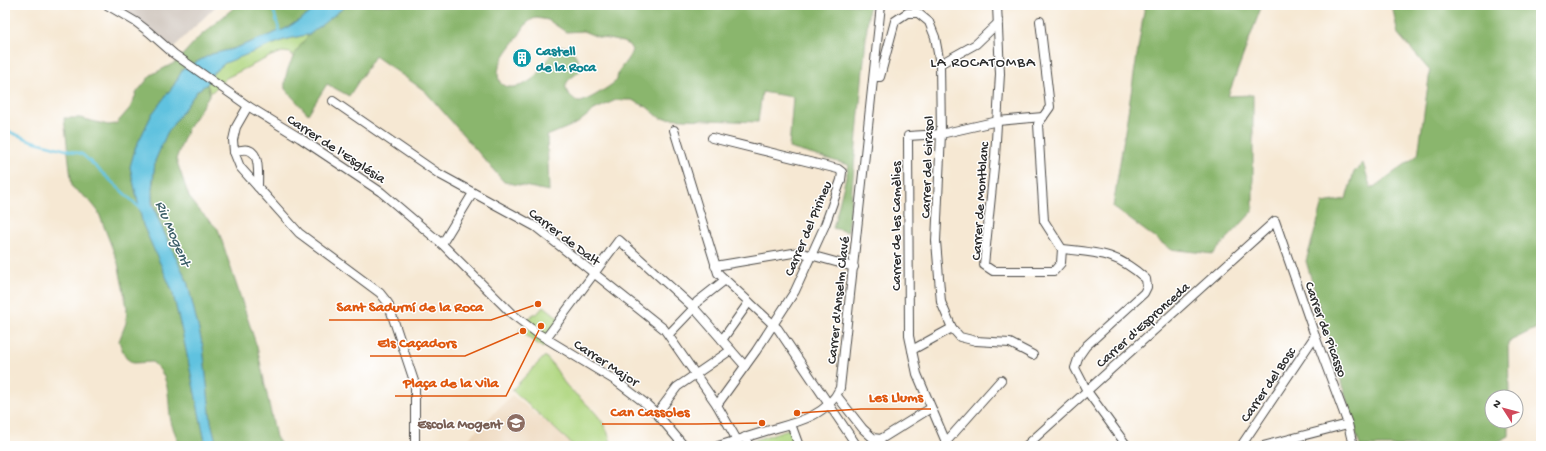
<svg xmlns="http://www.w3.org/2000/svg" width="1546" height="451" viewBox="0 0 1546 451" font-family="'Gochi Hand',sans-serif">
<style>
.built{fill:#edd7bb}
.industrial{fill:#ccc2b9}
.green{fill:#aed57e;stroke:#6c8054}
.forest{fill:#8ab66d;stroke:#5a704c;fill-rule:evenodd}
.water{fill:#61c2df;stroke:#467685}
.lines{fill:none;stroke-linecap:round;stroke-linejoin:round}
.stream{stroke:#61c2df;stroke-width:2.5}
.minor-casing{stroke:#494744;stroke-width:10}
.minor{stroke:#fff;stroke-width:8}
.labels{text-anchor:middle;stroke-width:3;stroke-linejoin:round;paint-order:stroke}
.culture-label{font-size:14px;font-weight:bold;fill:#0d838f;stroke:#fff;text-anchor:start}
.street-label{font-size:14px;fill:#2b2b2b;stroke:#fff}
.education-label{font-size:14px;font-weight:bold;fill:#785e54;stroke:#fff;text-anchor:end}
.neighbourhood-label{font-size:15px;letter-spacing:1px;fill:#2b2b2b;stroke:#fff}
.water-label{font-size:15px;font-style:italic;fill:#3e606a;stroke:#fff}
.leader{fill:none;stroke:#df570e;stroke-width:1.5}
.callout-dot{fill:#df570e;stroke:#fff;stroke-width:1.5}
.callout-label{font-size:15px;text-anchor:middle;font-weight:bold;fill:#df570e;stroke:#fff;stroke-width:3;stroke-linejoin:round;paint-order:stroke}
</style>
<rect width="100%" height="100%" fill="#fff"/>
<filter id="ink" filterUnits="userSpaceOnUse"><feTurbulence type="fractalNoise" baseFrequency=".025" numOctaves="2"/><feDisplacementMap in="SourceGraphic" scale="8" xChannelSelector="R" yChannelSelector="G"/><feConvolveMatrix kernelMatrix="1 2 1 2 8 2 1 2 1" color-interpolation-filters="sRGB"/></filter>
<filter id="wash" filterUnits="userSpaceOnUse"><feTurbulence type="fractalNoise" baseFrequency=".012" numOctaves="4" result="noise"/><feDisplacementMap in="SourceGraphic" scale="16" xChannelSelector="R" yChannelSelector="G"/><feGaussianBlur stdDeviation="0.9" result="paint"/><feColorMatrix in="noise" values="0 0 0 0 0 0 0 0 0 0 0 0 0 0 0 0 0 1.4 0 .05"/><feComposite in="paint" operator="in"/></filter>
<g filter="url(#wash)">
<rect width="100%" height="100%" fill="#f6e8d3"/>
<polygon class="built" points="512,395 573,444 574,446 461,446"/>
<polygon class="industrial" points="113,5 217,5 172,49"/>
<g class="green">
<polygon points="310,34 293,57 291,53 283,52 271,56 226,78 210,94 207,84 213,73 225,63 284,40"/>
<polygon points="544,306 564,322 543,348 519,330 534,313 536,315"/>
<path d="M 545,356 C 548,360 552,363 555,368 C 559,373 562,381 567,386 C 588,407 604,414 612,446 L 574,446 L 512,390 Z"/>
<polygon points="792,428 799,446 754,446 755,440"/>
</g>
<g class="forest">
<path d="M 237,5 L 320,5 L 306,16 L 285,29 L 233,49 L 212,54 L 183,69 L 174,85 L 152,114 L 135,149 L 130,167 L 143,225 L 172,290 L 183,336 L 206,446 L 179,446 C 178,438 173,430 171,422 C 167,400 172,377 152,362 L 133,363 L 126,358 L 122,349 L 119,341 L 126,323 L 127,307 L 118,263 L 98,211 L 90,201 L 72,187 L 64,118 L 80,118 L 108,125 L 116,124 L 130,108 L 137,92 L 151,75 L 176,62 L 198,38 Z"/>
<path d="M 347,5 L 869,5 L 848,232 L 833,228 L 849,165 L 789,148 L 793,97 L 762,92 L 758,122 L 660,118 L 647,107 L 632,100 L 616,100 L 594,110 L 578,123 L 547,136 L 549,191 L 504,182 L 425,91 L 375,56 L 349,96 L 327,84 L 308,114 L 285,89 C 283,69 300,42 315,29 C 325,21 337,14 347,5 ZM 537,18 L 548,20 L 566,32 L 583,31 L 598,37 L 623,42 L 629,45 L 632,50 C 629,62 617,67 617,80 C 613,85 584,103 579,102 C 576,101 573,98 571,96 C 568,94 565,89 566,85 C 568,77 578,75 581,69 C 578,58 573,46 560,46 C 551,52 546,65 538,74 C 530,83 513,92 501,84 C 491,68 509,49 518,37 C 523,29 527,19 537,18 Z"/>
<polygon points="1145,5 1262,5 1228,96 1253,95 1253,211 1213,254 1170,249 1113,207"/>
<polygon points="1392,5 1541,5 1541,326 1508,342 1509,397 1492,397 1492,421 1509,421 1509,436 1490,446 1360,446 1306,261 1323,203 1346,199 1354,172 1363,163 1371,189 1418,155 1430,71 1398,34"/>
<polygon points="207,84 210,94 187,130 176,159 189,197 200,211 218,229 257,347 276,437 282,446 217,446 211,422 203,347 187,281 161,226 152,198 155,161 167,133 197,91"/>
</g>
<polygon class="water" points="320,5 347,5 310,34 284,40 225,63 213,73 207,84 197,91 167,133 155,161 152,189 152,203 161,226 187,281 203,347 211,422 217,446 206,446 183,336 172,290 143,225 130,167 135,149 152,114 174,85 183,69 212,54 233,49 285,29 306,16"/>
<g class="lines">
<g class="stream">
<polyline points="272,5 280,33"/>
<polyline points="5,130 32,141 82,154 141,209"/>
</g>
</g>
</g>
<g filter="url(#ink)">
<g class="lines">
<defs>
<g id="minor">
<polyline points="107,5 136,22 149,32 174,54 248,106 300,138 381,192 442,244 512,314 537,333 616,381 645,403 657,414 684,446"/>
<polyline points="997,5 1000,74 995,157 984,265 993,271 1054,271 1061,263 1062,249 1044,221 1038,124 1050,107 1040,21"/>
<polyline points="940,64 976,44 999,22"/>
<polyline points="874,77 880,77 895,21 907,13 918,13 929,22 935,37 940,64 941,134 936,241 941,302 952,328 960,337 976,341 1010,343 1033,355"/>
<polyline points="333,101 439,174 536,227 664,329 717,405 737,440"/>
<polyline points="248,106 236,127 233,140 234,152 240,167 299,233 380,293 388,303 415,384 415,446"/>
<polyline points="674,130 718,273 778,329 857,446"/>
<polyline points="712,138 838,169 842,172 841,180 825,225 795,291 756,351 717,405"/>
<path d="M 234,152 C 262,141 258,170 258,187"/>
<polyline points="442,244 473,193"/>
<path d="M 1062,249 C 1100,253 1117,253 1146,279 L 1147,287 L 1144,293 L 1086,346 L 1079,356 L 1075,368 L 1087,391 L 1127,446"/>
<polyline points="715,266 799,252 854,267"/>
<polyline points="669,334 694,308 697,302 725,280"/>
<polyline points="546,338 619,240 694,308 745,366"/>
<polyline points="722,340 749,302"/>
<polyline points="912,350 952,328"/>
<polyline points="837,396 863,429 873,438 881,439 931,408"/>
<polyline points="657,414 677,387 731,350"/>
<polyline points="791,424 799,446"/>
<polyline points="745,437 749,446"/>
<polyline points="946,442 1001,380"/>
<path d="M 718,446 C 734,441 750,436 766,431 C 794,423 827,417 840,388 L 881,5"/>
<polyline points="945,446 946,442 917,374 909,336 908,136 941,134 998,121 1043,117"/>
<polyline points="1026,446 1275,221 1315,336 1348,424 1353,446"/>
<polyline points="1241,446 1315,336"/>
<polyline points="1263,446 1348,424"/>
</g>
</defs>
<use href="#minor" class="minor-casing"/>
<use href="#minor" class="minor"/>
</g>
</g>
<defs>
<symbol id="building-disc" viewBox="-11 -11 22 22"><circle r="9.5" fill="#0f9aa8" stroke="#fff"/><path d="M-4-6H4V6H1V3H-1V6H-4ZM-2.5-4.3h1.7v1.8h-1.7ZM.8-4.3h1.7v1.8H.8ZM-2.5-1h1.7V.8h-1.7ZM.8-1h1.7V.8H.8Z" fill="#fff"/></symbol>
<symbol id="school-disc" viewBox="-11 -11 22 22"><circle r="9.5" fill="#8d6e63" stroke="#fff"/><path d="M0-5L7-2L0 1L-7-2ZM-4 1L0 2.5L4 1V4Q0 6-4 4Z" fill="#fff"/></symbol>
</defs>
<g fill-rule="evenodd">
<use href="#building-disc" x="511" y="47" width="22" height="22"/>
<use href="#school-disc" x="505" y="412" width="22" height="22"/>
</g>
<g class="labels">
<g class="culture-label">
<text x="536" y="55">Castell<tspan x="536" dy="16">de la Roca</tspan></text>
</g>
<g class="street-label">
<text transform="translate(337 148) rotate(33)" y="5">Carrer de l'Església</text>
<text transform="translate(926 167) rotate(-88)" y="5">Carrer del Girasol</text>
<text transform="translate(979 201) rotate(-86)" y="5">Carrer de Montblanc</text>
<text transform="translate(895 226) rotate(-90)" y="5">Carrer de les Camèlies</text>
<text transform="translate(807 228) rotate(-67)" y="5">Carrer del Pirineu</text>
<text transform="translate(565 236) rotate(37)" y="5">Carrer de Dalt</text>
<text transform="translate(837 300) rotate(-84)" y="5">Carrer d'Anselm Clavé</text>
<text transform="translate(1142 324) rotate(-42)" y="5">Carrer d'Espronceda</text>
<text transform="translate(1327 329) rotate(70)" y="5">Carrer de Picasso</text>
<text transform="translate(607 362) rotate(33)" y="5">Carrer Major</text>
<text transform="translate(1267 384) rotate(-56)" y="5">Carrer del Bosc</text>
</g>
<g class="education-label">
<text x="502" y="428">Escola Mogent</text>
</g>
<g class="neighbourhood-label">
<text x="983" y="66">LA ROCATOMBA</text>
</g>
<g class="water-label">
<text transform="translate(174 233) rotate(67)" y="5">Riu Mogent</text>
</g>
</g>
<path class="leader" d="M538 304L491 320H329M523 331L465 356H370M541 326L506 396H395M797 413L861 409H931M762 423L697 424H602"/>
<g class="callout-dot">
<circle cx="538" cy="304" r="4"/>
<circle cx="523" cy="331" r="4"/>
<circle cx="541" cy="326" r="4"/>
<circle cx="797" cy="413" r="4"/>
<circle cx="762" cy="423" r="4"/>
</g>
<g class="callout-label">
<text x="410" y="311">Sant Sadurní de la Roca</text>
<text x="417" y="347">Els Caçadors</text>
<text x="451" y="387">Plaça de la Vila</text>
<text x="896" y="401">Les Llums</text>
<text x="650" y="416">Can Cassoles</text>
</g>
<rect width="1546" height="451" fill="none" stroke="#fff" stroke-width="20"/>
<g transform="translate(1504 409) rotate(306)"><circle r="19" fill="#ffffff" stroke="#aaaaaa"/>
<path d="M0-3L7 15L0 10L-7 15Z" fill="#d1495b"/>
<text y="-6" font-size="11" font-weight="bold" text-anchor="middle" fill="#2b2b2b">N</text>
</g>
</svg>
